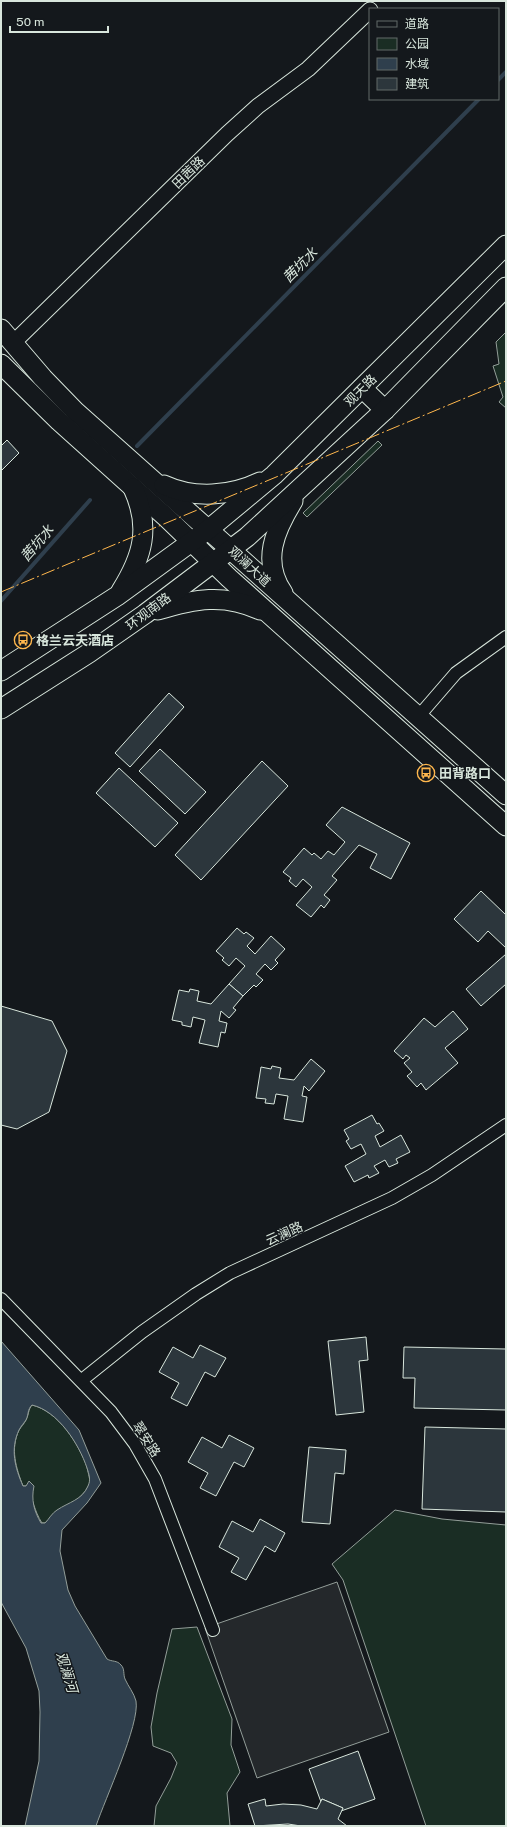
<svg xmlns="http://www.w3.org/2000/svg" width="507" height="1827" viewBox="0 0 507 1827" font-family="'Public Sans','Noto Sans SC',sans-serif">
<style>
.green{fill:#1a2d24;stroke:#939e99}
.parking{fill:#24282b;stroke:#939e99}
.water{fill:#2f3f4d;stroke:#939e99;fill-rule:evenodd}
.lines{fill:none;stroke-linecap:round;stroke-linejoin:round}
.stream{stroke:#2f3f4d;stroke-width:4}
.building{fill:#2c363c;stroke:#d8e6dc}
.minor-casing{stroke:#d8e6dc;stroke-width:14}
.tertiary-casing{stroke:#d8e6dc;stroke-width:17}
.primary-casing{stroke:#d8e6dc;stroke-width:21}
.minor{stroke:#14181c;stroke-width:12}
.tertiary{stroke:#14181c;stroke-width:15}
.primary{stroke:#14181c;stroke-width:19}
.power{stroke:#ffb74d;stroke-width:1;stroke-dasharray:14 3 2 3;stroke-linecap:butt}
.labels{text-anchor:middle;stroke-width:3;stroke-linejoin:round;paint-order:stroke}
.street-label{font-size:13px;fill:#d8e6dc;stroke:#14181c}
.poi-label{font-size:13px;font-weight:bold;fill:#d8e6dc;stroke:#14181c;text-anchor:start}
.water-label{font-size:14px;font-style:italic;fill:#d8e6dc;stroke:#14181c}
</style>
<rect width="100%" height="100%" fill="#14181c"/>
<g class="green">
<polygon points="506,332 506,408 499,402 503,397 493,366 499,364 496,342"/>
<polygon points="378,441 382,445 307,517 303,513"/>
<path d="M 32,1405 C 58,1411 79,1444 87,1467 C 88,1474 91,1479 89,1485 C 81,1503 57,1509 45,1523 L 42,1523 C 34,1511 33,1498 26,1486 L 23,1486 C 16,1468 10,1449 19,1430 C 21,1427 24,1424 26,1420 C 29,1414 28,1410 32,1405 Z"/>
<polygon points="395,1510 442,1519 506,1525 506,1826 426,1826 343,1580 332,1564"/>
<polygon points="197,1627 232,1719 231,1745 240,1772 227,1793 230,1826 154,1826 156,1806 171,1778 177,1763 171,1753 153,1746 151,1727 157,1693 172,1629"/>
</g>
<polygon class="parking" points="337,1582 389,1732 257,1778 205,1628"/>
<path class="water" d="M 1,1341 L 79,1430 L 101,1483 L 87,1503 L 62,1530 L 60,1551 L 68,1590 L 75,1606 L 107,1659 C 112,1662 117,1660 121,1665 C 125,1669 123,1674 125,1679 C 128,1686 134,1693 136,1701 C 140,1724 105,1799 96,1826 L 25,1826 L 39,1761 L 40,1712 L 39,1691 L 26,1648 L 1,1602 ZM 32,1405 C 58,1411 79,1444 87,1468 C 89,1474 91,1480 88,1486 C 82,1500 69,1502 57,1510 C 52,1513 49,1519 45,1523 L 41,1523 C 34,1511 31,1500 34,1486 L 29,1481 L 26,1486 L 23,1486 C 15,1468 10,1449 19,1430 C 21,1426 24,1423 26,1420 C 29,1414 27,1410 32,1405 Z"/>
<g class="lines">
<g class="stream">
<polyline points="498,80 506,72"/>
<polyline points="137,446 479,99"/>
<polyline points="1,601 90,500"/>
</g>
</g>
<g class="building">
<polygon points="7,440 19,453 1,471 1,446"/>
<polygon points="169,693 184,707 130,767 115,753"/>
<polygon points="160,749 206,792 185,814 139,771"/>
<polygon points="262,761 288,786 201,880 175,855"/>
<polygon points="119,768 178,823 155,847 96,793"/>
<polygon points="342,807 410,843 391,879 370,868 377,854 359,845 332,876 337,880 324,895 330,900 324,908 321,905 311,917 296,905 312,887 303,879 296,887 289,881 291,878 283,872 304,848 312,855 314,853 321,859 328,851 334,855 345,842 326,825"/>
<polygon points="481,891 506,915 506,948 488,931 478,942 454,919"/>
<polygon points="237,928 244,934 246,932 254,938 247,946 255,954 271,936 285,949 275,960 278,963 271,970 265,964 256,974 263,980 256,987 254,985 243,996 229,984 245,966 236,958 229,966 222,960 224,958 216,951"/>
<polygon points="506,954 506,984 481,1006 466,989"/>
<polygon points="229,984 243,996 233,1008 236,1010 229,1018 221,1011 219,1021 227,1023 225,1033 221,1032 218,1047 199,1043 205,1020 193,1017 191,1027 182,1025 182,1022 172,1020 179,990 189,992 190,989 199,991 197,1001 211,1004"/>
<polygon points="1,1006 52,1021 67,1051 49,1112 17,1129 1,1125"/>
<polygon points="453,1011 468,1029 445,1048 458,1063 426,1090 421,1083 417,1087 407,1076 412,1072 404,1063 410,1058 406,1055 403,1059 394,1051 424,1018 435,1027"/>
<polygon points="311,1059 325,1071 309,1091 304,1086 302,1096 307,1097 303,1122 284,1119 288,1096 276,1094 274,1104 265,1103 266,1099 256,1098 261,1067 271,1069 272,1066 281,1068 279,1078 294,1080"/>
<polygon points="372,1115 377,1124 379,1123 384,1131 375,1136 380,1147 401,1135 410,1152 396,1159 398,1163 389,1167 385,1160 374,1166 379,1173 369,1178 368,1175 354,1182 345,1166 366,1154 361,1144 351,1149 346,1141 349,1139 344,1130"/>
<polygon points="366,1337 368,1360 359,1361 364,1412 336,1415 328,1341"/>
<polygon points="200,1345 226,1358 215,1377 205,1372 187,1406 171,1398 179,1383 159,1372 173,1347 193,1358"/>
<polygon points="404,1347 506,1349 506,1410 414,1408 415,1378 403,1378"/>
<polygon points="425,1427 506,1429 506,1512 422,1509"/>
<polygon points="229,1435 254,1448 244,1467 234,1462 216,1496 200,1488 208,1473 188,1462 202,1437 222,1448"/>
<polygon points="309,1447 346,1450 344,1474 335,1473 330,1524 302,1522"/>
<polygon points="260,1519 285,1533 275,1552 265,1546 246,1580 231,1572 239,1558 219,1547 232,1521 253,1532"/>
<polygon points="358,1751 375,1799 341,1811 343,1808 322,1799 321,1802 309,1769"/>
<polygon points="265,1799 266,1806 283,1804 301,1805 317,1809 322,1799 343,1808 338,1819 347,1826 301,1826 288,1824 255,1826 248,1804"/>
</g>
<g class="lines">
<defs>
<g id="minor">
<polyline points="418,717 456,673 506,637"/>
<polyline points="1,1299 111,1412 135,1444 155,1479 213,1630"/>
<polyline points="82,1380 142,1332 196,1294 230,1273 392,1198 432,1175 506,1125"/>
</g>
<polyline id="tertiary" points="13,343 227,134 258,106 308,69 370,10"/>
<g id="primary">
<polyline points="1,329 43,378 75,411 506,795"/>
<polyline points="1,364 59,421 167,518 229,578 506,826"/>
<polyline points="362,388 385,410"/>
<path d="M 164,485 C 194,499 231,496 260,482"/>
<path d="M 121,591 C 143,556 151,527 133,488"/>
<path d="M 283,593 C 261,561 275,530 293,501"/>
<path d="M 158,610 C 194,599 224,593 260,610"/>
<polyline points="1,671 117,596 209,529 274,475 506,245"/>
<polyline points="1,709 89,653 145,614 247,537 385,410 506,287"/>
</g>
</defs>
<use href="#minor" class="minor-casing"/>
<use href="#tertiary" class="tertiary-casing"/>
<use href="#primary" class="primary-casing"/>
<use href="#minor" class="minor"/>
<use href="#tertiary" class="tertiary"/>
<use href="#primary" class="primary"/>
<polyline class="power" points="1,592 506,381"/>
</g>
<defs>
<symbol id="bus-ring" viewBox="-11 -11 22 22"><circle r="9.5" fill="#14181c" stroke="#ffb74d" stroke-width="1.5"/><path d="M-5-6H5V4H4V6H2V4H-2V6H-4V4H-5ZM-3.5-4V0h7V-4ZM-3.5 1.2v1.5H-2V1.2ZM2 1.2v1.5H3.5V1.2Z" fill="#ffb74d"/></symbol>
</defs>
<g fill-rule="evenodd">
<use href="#bus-ring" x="13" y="630" width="20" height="20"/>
<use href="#bus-ring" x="416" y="763" width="20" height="20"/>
</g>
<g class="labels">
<g class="street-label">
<text transform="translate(188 172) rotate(-44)" y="5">田茜路</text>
<text transform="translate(360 390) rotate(-45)" y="5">观天路</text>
<text transform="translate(250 566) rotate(43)" y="5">观澜大道</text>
<text transform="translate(148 611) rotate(-37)" y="5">环观南路</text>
<text transform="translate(284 1233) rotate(-24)" y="5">云澜路</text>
<text transform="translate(147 1439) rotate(57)" y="5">翠安路</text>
</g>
<g class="poi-label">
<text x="36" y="645">格兰云天酒店</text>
<text x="439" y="778">田背路口</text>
</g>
<g class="water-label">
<text transform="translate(300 265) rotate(-45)" y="5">茜坑水</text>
<text transform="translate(37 543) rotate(-49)" y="5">茜坑水</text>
<text transform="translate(67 1672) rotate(73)" y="5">观澜河</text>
</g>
</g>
<rect width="507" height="1827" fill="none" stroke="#d8e6dc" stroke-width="4"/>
<rect x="369" y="8" width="130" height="92" fill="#14181c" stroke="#626a69"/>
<rect x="377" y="21" width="20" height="6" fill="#14181c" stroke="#626a69"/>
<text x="405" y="28" font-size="12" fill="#d8e6dc">道路</text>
<rect x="377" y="38" width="20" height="12" fill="#1a2d24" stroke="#626a69"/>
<text x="405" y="48" font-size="12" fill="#d8e6dc">公园</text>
<rect x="377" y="58" width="20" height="12" fill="#2f3f4d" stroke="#626a69"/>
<text x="405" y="68" font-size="12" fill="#d8e6dc">水域</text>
<rect x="377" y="78" width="20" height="12" fill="#2c363c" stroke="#626a69"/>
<text x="405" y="88" font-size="12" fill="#d8e6dc">建筑</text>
<path d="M10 26v6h98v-6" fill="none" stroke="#d8e6dc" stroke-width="2"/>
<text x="16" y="26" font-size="12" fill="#d8e6dc" stroke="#14181c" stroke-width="3" paint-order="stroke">50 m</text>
</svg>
